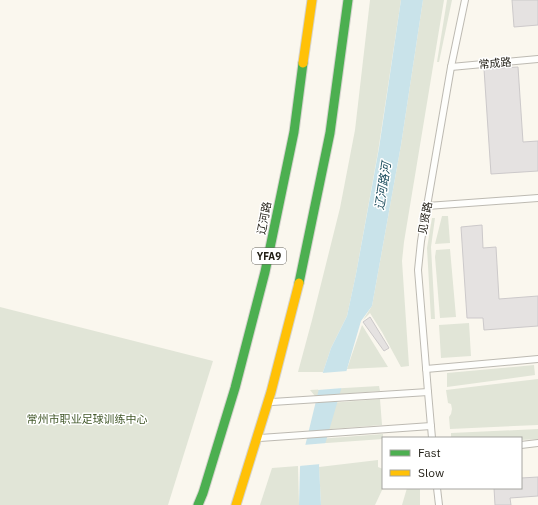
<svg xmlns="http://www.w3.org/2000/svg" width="538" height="505" viewBox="0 0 538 505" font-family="'IBM Plex Sans','Noto Sans SC',sans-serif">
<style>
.green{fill:#e1e5d7}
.water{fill:#c9e3ea}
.pier{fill:#faf7ee}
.building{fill:#e5e2e1;stroke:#ccc9ca}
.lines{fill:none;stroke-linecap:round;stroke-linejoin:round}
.lane-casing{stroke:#bdbab2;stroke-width:8}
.fast-casing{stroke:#d5d3ce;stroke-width:11}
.slow-casing{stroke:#d5d3ce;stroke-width:11}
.lane{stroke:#fefefc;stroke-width:6}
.fast{stroke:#4caf50;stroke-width:9}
.slow{stroke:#ffc107;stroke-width:9}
.labels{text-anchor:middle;stroke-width:3;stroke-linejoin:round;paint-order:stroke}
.shield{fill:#fff;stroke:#63615a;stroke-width:1}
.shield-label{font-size:10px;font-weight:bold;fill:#201d14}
.street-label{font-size:11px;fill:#201d14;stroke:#fff}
.park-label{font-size:11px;fill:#43592b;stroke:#fff}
.water-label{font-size:12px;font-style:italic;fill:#17495a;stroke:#fff}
</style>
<rect width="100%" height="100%" fill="#faf7ee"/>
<g class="green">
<polygon points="370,0 401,0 378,152 356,274 347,316 331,348 323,372 298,372 312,320 340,208 355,130"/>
<polygon points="423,0 444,0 404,242 402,261 409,366 401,367 382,332 370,313 363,320 372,306 401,145"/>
<polygon points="447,0 452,0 439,62 437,62"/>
<polygon points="442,216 448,216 450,243 435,244"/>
<polygon points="432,218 435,218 431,247 435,319 431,319 427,248"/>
<polygon points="450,249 456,317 440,318 435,257 436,250"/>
<polygon points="0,307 213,361 168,505 0,505"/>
<polygon points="469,323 471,356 441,358 439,325"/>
<polygon points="362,325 388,367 347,369"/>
<polygon points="534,365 535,375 447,387 447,373"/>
<polygon points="538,379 538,425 450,429 449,417 451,414 452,409 451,404 448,403 446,390"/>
<polygon points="379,386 380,391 315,396 310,390"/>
<polygon points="380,399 382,425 319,430 317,404"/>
<polygon points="538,429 538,439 521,440 521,438 451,438 451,433"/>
<polygon points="383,434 383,439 313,444 318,439"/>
<polygon points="378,460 378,467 383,469 383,488 375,505 321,505 319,467"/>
<polygon points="298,466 299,505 260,505 272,468"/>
<polygon points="407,488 420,488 420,505 402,505"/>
</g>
<polygon class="water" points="401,0 423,0 401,145 372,306 361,321 319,465 321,505 299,505 300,467 323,372 331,348 347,316 356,274 379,148"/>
<g class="pier">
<polygon points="347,371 343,388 318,390 322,373"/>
<polygon points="327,443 321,464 299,466 303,445"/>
</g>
<g class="building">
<polygon points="512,0 538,0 538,25 514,27"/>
<polygon points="518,67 523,142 538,141 538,171 491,174 484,69"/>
<polygon points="482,225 483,248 496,247 499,299 538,296 538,326 484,330 483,318 467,318 461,227"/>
<polygon points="370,317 389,348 384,351 363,322"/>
<polygon points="538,477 538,496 510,498 511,505 495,505 494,488 521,488 521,478"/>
</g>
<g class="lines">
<defs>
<g id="lane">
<polyline points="451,67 538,59"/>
<polyline points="427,206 538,198"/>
<polyline points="426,369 538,359"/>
<polyline points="272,402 428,392"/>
<polyline points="260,438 431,426"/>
<polyline points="432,438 428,392 418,270 421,241 451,67 465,0"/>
<polyline points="521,445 538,443"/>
<polyline points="437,488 439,505"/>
</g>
<g id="fast">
<polyline points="299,283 330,133 348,0"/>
<polyline points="198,505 203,493 235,388 265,272 294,132 303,63"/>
</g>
<g id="slow">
<polyline points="303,63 312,0"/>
<polyline points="236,505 271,392 299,283"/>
</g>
</defs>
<use href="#lane" class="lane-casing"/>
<use href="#fast" class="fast-casing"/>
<use href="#slow" class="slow-casing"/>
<use href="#lane" class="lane"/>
<use href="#fast" class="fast"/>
<use href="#slow" class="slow"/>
</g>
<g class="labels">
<rect class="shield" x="252" y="248" width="34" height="16" rx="3"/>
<g class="shield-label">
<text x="269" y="260">YFA9</text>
</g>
<g class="street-label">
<text transform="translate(495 63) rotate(-5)" y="4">常成路</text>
<text transform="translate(264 218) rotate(-79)" y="4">辽河路</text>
<text transform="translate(425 218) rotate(-80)" y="4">见贤路</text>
</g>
<g class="park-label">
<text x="87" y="423">常州市职业足球训练中心</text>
</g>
<g class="water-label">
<text transform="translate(383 186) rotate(-81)" y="4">辽河路河</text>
</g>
</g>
<rect x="382" y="437" width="140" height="52" fill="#ffffff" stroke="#a6a5a1"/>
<rect x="390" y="450" width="20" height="6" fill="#4caf50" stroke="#a6a5a1"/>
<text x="418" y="457" font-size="12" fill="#201d14">Fast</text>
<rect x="390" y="470" width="20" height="6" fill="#ffc107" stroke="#a6a5a1"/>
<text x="418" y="477" font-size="12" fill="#201d14">Slow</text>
</svg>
